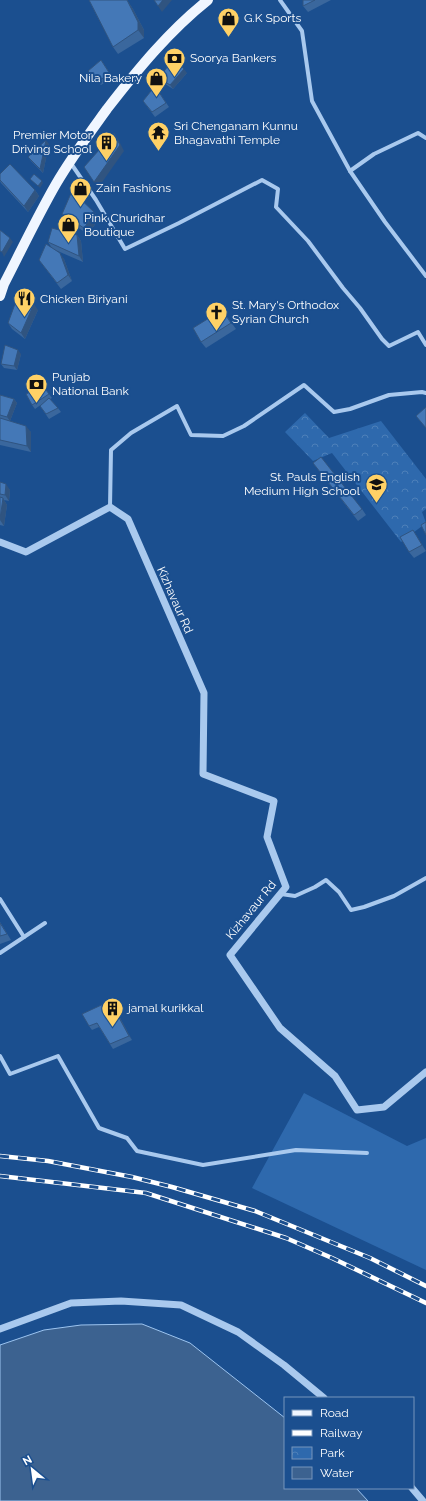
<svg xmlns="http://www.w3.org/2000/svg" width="426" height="1501" viewBox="0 0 426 1501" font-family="Raleway,sans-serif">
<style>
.grass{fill:#2e69ad}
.park{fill:url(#park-crowns)}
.water{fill:#3c6290;stroke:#9cc4f0}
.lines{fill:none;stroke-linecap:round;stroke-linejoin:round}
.minor{stroke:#a9c9ee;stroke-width:4}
.tertiary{stroke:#a9c9ee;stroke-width:7}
.primary{stroke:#f0f6ff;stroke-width:10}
.rail-casing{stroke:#fff;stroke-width:4.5}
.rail{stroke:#1b4f8f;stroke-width:3;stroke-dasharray:9;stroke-linecap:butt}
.wall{fill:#3a679d}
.shaded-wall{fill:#305480}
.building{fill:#4478b7;stroke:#305480}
.labels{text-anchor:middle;stroke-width:4;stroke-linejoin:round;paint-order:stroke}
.poi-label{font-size:12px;fill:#fff;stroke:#1b4f8f;text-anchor:start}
.street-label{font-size:12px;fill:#fff;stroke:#1b4f8f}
</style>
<defs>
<pattern id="park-crowns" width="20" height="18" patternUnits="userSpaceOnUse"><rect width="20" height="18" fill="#2e69ad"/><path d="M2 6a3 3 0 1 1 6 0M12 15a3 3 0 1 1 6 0" fill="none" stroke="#4d80b9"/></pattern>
</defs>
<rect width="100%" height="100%" fill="#1b4f8f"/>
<polygon class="grass" points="304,1093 407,1146 426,1138 426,1270 252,1188"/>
<polygon class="park" points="305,413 329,438 381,421 426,479 426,509 422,512 426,523 401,542 332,453 313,461 285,432"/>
<polygon class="water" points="142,1324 190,1343 285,1418 285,1488 356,1488 368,1501 0,1501 0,1345 44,1330 81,1325"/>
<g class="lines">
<g class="minor">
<polyline points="280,0 302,31 312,101 350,171 385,222 426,276"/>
<polyline points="70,162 96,200 125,249 179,223 262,180 278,189 276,207 308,241 343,288 360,308 382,339 389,346 418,332 426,345"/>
<polyline points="350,171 374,154 418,133 426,138"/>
<polyline points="110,507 111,450 131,433 177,406 191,435 223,436 244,426 304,385 334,412 350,409 389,395 422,392 426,393"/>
<polyline points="281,894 295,896 315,887 326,880 339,892 351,910 364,907 394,896 426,878"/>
<polyline points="0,899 24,937"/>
<polyline points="0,953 45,923"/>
<polyline points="0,1056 10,1074 58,1056 99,1128 127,1138 137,1151 203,1165 296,1150 367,1153"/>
</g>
<g class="tertiary">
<polyline points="0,542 26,552 110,507 128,519 204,693 203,774 274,801 267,837 286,887 230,955 280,1028 335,1076 357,1110 384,1107 426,1072"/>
<polyline points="0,1329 71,1303 121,1301 181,1305 238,1332 284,1365 324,1398"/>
<polyline points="412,1488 423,1501"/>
</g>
<path class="primary" d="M 0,296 L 4,284 C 21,251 37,217 56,184 C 71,158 89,134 107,109 C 138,69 169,31 208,0"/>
<defs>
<g id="rail">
<polyline points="0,1156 48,1161 132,1177 172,1187 255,1211 370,1258 426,1286"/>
<polyline points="0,1176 146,1193 286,1238 332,1258 426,1303"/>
</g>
</defs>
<use href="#rail" class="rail-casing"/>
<use href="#rail" class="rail"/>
</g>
<g class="wall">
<polygon points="89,0 127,0 133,9 144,30 144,38 118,54 113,47"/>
<polygon points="303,0 331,0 308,12 303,6"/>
<polygon points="101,60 113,78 101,85 91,75 88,71"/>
<polygon points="187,73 173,89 162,82 159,78"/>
<polygon points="155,86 169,107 155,117 143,101"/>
<polygon points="49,144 43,173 31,161 28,157"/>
<polygon points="0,174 35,190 39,196 28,212 1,183 0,181"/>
<polygon points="95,213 99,219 88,234 66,220 62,214"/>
<polygon points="77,235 81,241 83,262 53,249 64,259 72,281 61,289 39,260 52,248 48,242"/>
<polygon points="38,310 25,339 12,329 8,323"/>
<polygon points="222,310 236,329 206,348 201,342"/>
<polygon points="21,354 17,370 4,368 1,364"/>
<polygon points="43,386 52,398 50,399 58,408 61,412 49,419 40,406 42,404 35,409 32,405"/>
<polygon points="0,395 14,399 17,403 10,421 31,432 31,452 0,445"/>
<polygon points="313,463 362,509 366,515 358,521"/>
<polygon points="0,482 10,490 9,501 4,500 7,505 4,526 0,525"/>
<polygon points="413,530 426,551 414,558 409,552"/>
<polygon points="0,922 11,940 0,944"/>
<polygon points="110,1001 113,1005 132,1040 113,1049 99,1027 92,1030 89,1026"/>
</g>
<g class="shaded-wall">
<polygon points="127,0 133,9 144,30 144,38 138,30"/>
<polygon points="163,0 172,0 162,12 158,6"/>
<polygon points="184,69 187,73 173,89 170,85"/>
<polygon points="114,133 118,139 124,151 98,188 94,182"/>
<polygon points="46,140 49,144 43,173 40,169"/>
<polygon points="42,181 43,183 40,188 38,186"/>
<polygon points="35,190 39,196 28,212 24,206"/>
<polygon points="95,213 99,219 88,234 84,228"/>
<polygon points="77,235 81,241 83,262 79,256"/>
<polygon points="10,238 13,242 4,257 2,252"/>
<polygon points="60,253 64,259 72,281 68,275"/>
<polygon points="34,304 38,310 25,339 21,333"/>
<polygon points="18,350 21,354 17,370 14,366"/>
<polygon points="14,399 17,403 10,421 7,417"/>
<polygon points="26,426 31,432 31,452 27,446"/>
<polygon points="6,484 10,490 9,501 5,495"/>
<polygon points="3,498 7,505 4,526 0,520"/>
<polygon points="413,530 417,536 426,551 422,545"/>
<polygon points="110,1001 113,1005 132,1040 129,1036"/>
</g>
<g class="building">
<polygon points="89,0 127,0 138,22 138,30 113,47"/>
<polygon points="154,0 163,0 158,6"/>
<polygon points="303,0 315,0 303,6"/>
<polygon points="174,58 184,69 170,85 159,78"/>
<polygon points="101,60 110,74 98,81 88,71"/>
<polygon points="155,86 166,103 152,112 143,101"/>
<polygon points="114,133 120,145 94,182 84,167"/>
<polygon points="46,140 40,169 28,157"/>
<polygon points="10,164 35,190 24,206 0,180 0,174"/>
<polygon points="34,174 42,181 38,186 30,179"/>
<polygon points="72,191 95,213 84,228 62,214"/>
<polygon points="52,228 77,235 79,256 48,242"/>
<polygon points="0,230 10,238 2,252 0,251"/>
<polygon points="46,244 60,253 68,275 57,283 39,260"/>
<polygon points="19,293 34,304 21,333 8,323"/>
<polygon points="222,310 231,323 201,342 193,328"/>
<polygon points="5,345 18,350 14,366 1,364"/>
<polygon points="43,386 49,394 32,405 26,394"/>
<polygon points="0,395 14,399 7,417 0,415"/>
<polygon points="49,398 58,408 46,414 40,406"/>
<polygon points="426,407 426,428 416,416"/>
<polygon points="0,418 26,426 27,446 0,440"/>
<polygon points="321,457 362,509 354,515 313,463"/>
<polygon points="0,482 6,484 5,495 0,494"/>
<polygon points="0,497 3,498 0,519"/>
<polygon points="426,522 426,535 421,525"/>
<polygon points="413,530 422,545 409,552 400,537"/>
<polygon points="0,923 7,934 0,936"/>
<polygon points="110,1001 129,1036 110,1044 97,1023 89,1026 82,1014"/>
</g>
<defs>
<symbol id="shop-pin" viewBox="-11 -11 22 30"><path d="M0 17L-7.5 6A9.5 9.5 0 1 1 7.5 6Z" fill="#ffd166" stroke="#1b4f8f"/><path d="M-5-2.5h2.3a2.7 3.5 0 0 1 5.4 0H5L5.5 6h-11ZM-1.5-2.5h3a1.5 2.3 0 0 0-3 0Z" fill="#111"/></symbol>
<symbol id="bank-pin" viewBox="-11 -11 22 30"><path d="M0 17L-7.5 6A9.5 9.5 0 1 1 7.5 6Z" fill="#ffd166" stroke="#1b4f8f"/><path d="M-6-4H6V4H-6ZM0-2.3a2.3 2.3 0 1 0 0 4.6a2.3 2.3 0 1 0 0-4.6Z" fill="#111"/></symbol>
<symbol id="temple-pin" viewBox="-11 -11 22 30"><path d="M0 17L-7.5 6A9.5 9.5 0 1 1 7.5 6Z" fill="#ffd166" stroke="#1b4f8f"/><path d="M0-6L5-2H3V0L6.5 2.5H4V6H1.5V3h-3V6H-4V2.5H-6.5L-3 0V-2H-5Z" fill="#111"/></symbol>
<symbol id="building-pin" viewBox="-11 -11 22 30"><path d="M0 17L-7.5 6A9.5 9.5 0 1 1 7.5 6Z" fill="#ffd166" stroke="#1b4f8f"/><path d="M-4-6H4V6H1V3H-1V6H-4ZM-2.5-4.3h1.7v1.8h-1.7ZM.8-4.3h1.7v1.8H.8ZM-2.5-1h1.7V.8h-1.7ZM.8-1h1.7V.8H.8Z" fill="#111"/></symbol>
<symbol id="restaurant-pin" viewBox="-11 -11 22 30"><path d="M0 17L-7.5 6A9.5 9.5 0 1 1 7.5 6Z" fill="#ffd166" stroke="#1b4f8f"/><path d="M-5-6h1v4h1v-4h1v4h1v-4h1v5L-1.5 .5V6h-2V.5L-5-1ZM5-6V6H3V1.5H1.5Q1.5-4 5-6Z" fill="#111"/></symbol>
<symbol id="church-pin" viewBox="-11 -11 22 30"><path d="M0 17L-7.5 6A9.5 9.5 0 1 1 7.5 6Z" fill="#ffd166" stroke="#1b4f8f"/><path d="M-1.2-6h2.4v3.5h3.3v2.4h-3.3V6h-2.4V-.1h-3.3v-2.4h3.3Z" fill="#111"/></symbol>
<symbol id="school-pin" viewBox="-11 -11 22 30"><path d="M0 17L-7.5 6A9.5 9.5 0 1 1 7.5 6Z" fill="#ffd166" stroke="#1b4f8f"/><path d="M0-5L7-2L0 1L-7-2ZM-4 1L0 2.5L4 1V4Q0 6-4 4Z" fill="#111"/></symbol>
</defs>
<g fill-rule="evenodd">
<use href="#shop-pin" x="216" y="6" width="25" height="34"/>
<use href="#bank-pin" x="162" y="46" width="25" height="34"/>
<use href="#shop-pin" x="144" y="66" width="25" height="34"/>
<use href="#temple-pin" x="146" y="120" width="25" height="34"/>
<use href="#building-pin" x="94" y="130" width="25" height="34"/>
<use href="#shop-pin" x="68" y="176" width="25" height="34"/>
<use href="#shop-pin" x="56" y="212" width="25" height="34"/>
<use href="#restaurant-pin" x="12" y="286" width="25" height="34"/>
<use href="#church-pin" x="204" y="300" width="25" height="34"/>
<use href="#bank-pin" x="24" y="372" width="25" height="34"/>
<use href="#school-pin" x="364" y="472" width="25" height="34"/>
<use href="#building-pin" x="100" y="996" width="25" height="34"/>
</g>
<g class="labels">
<g class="poi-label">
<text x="244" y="22">G.K Sports</text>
<text x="190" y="62">Soorya Bankers</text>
<text x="142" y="82" text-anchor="end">Nila Bakery</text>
<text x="174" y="130">Sri Chenganam Kunnu<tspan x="174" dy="14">Bhagavathi Temple</tspan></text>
<text x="92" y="139" text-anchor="end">Premier Motor<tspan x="92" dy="14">Driving School</tspan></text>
<text x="96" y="192">Zain Fashions</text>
<text x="84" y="222">Pink Churidhar<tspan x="84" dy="14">Boutique</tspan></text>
<text x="40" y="303">Chicken Biriyani</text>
<text x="232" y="309">St. Mary's Orthodox<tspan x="232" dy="14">Syrian Church</tspan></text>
<text x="52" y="381">Punjab<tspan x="52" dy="14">National Bank</tspan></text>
<text x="360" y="481" text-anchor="end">St. Pauls English<tspan x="360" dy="14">Medium High School</tspan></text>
<text x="128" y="1012">jamal kurikkal</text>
</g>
<g class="street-label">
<text transform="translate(175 600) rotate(66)" y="4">Kizhavaur Rd</text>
<text transform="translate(251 910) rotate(-51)" y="4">Kizhavaur Rd</text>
</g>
</g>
<rect x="284" y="1397" width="130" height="92" fill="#1b4f8f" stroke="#7695bc"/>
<rect x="292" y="1410" width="20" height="6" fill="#f0f6ff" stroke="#7695bc"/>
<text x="320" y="1417" font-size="12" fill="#ffffff">Road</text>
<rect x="292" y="1430" width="20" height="6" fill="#ffffff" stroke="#7695bc"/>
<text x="320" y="1437" font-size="12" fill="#ffffff">Railway</text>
<rect x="292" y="1447" width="20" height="12" fill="url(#park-crowns)" stroke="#7695bc"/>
<text x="320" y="1457" font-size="12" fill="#ffffff">Park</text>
<rect x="292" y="1467" width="20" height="12" fill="#3c6290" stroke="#7695bc"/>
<text x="320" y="1477" font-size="12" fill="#ffffff">Water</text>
<g transform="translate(32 1469) rotate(331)" stroke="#1b4f8f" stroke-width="3" paint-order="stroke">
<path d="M0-3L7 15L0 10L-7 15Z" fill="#ffffff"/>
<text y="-6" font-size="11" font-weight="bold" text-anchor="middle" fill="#ffffff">N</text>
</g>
</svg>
